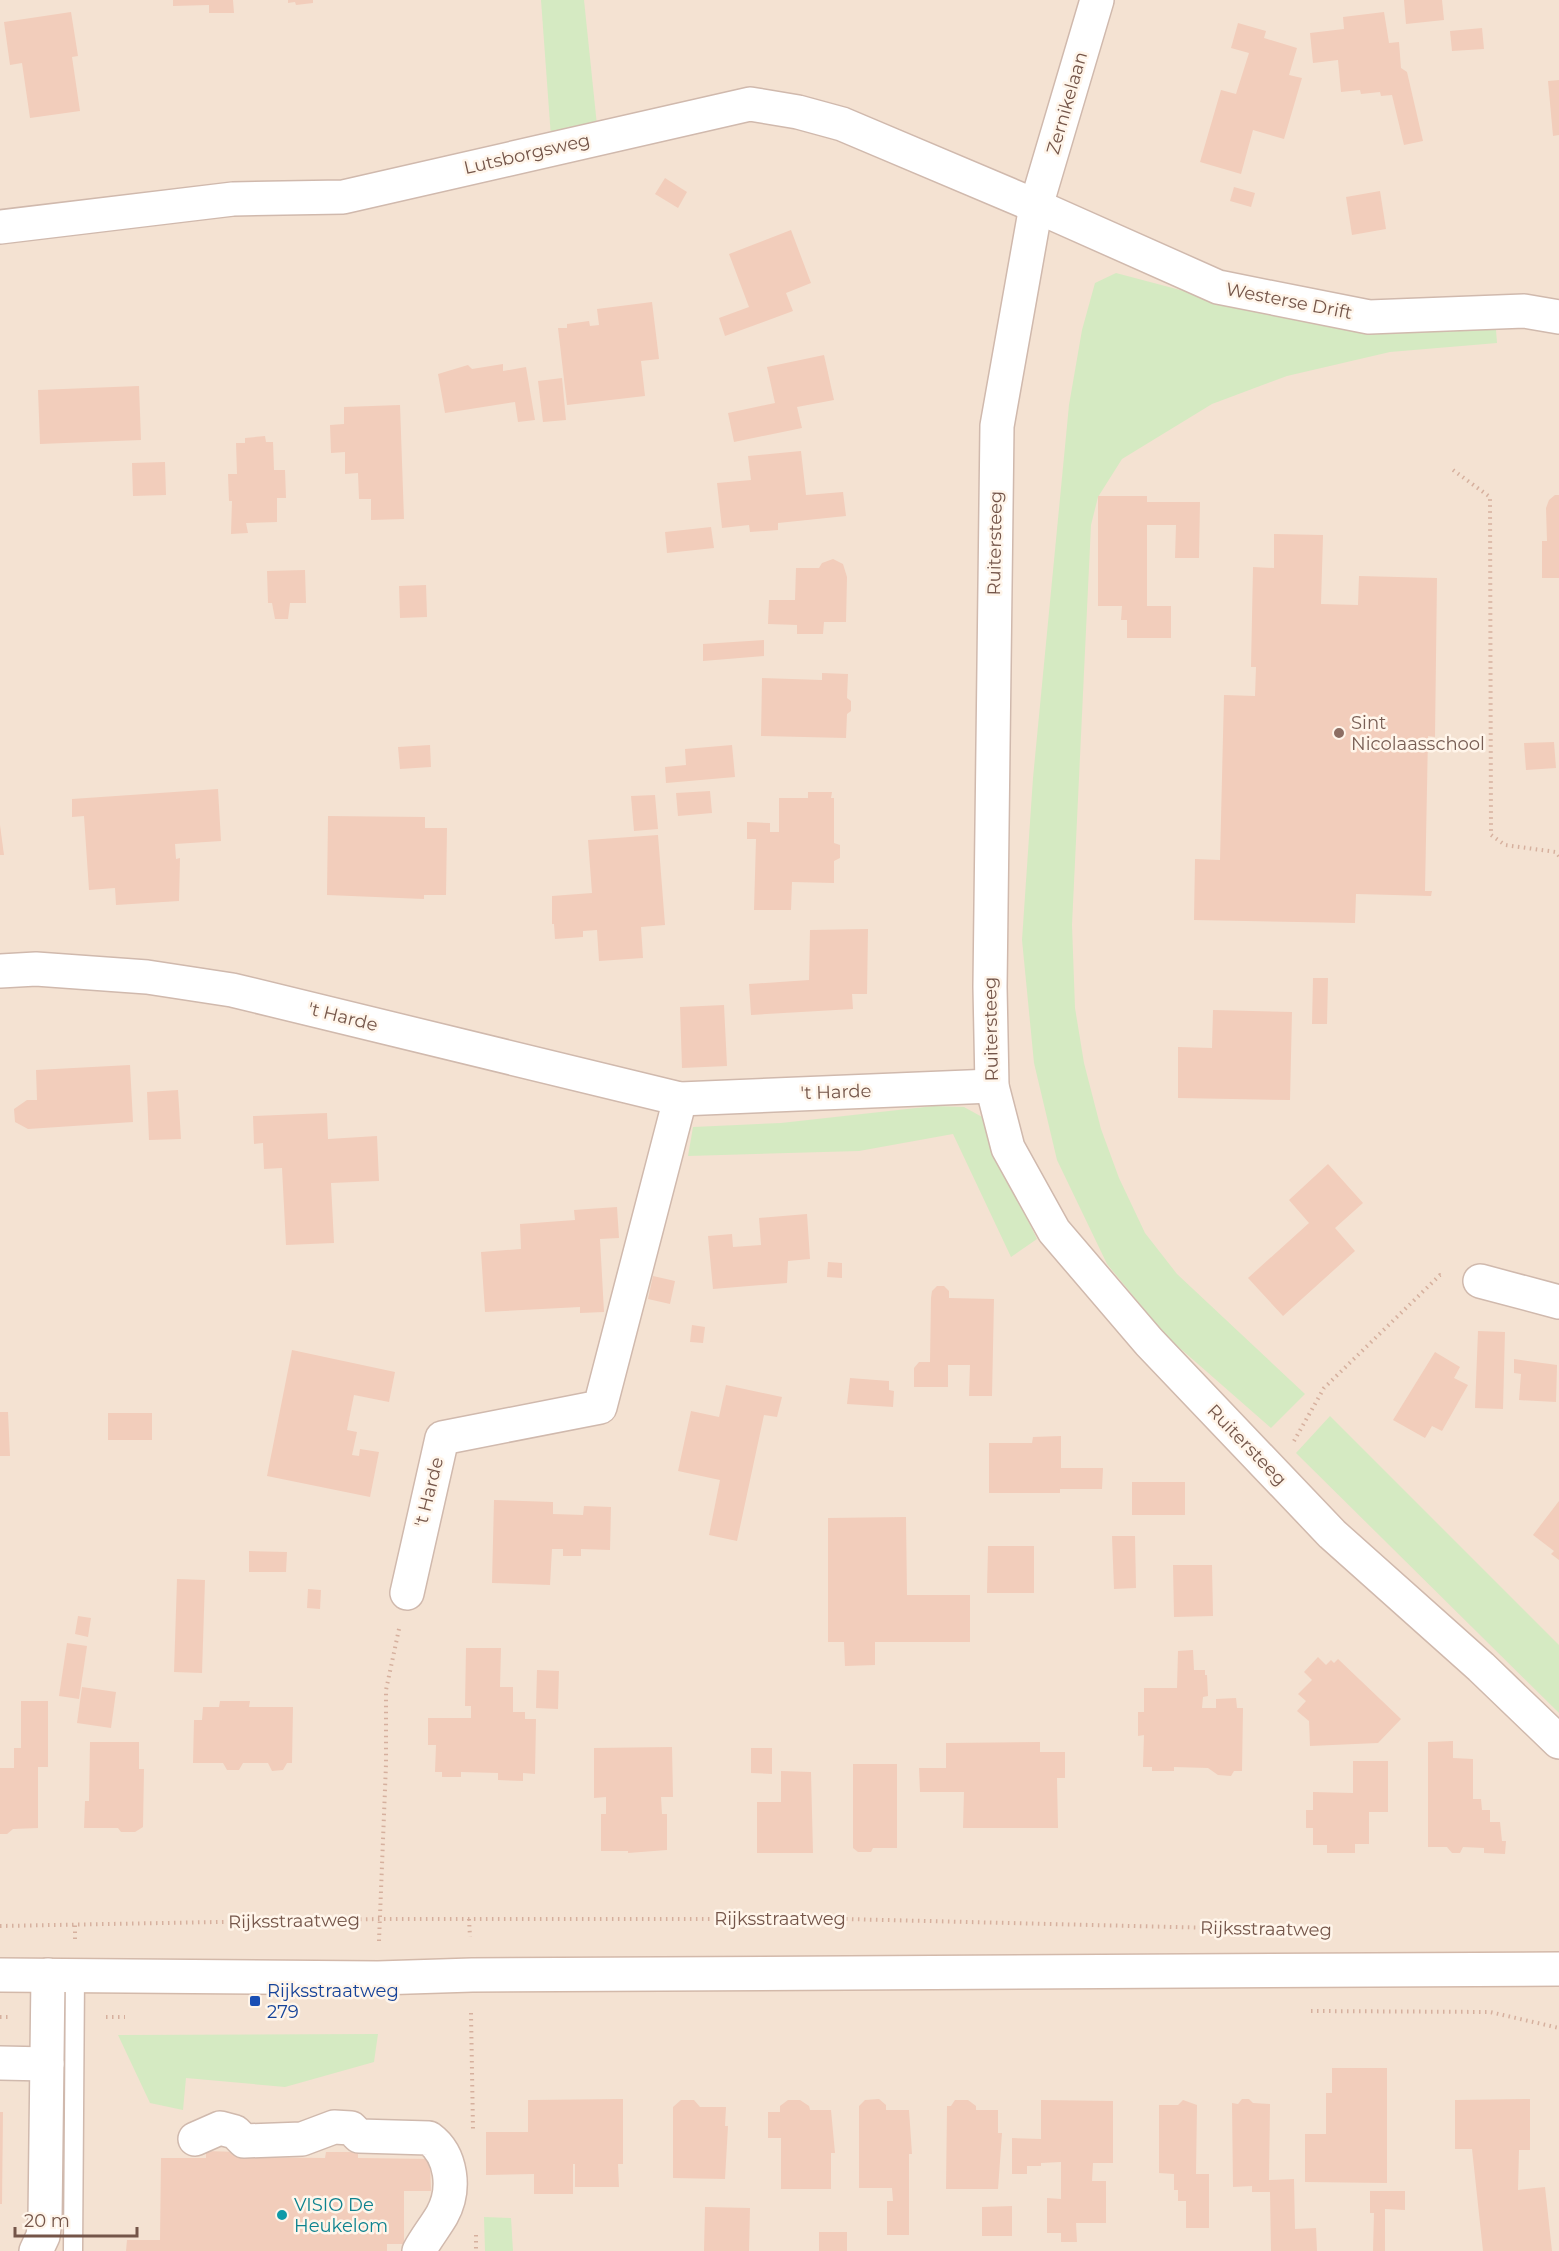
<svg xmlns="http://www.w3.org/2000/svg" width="1559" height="2251" viewBox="0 0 1559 2251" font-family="Montserrat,sans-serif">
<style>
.residential{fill:#f4e2d2}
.green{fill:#d5eac2}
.building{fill:#f2cdbb}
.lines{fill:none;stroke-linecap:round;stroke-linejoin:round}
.lane-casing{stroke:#d0b9ad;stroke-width:21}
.street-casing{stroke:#d0b9ad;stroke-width:36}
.secondary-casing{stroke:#d3b9aa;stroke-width:36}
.path{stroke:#d6b09e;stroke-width:4;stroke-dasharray:1.5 4.5;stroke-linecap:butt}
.lane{stroke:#fff;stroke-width:18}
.street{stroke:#fff;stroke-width:33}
.secondary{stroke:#fff;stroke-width:33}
.education-dot{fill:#8d6e63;stroke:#fff5ea;stroke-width:2}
.transit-dot{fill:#1a4fb4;stroke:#fff5ea;stroke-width:2}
.culture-dot{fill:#0f9aa8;stroke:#fff5ea;stroke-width:2}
.labels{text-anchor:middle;stroke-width:5;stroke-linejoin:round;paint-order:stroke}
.street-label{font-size:18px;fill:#745549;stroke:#fff5ea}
.education-label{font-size:18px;fill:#785e54;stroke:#fff5ea;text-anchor:start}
.transit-label{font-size:18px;fill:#164399;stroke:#fff5ea;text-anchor:start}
.culture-label{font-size:18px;fill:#0d838f;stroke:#fff5ea;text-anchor:start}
</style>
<rect width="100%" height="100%" fill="#fcf1e4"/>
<rect class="residential" x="0" y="0" width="1559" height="2251"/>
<g class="green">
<polygon points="541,0 584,0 598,135 552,151"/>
<polygon points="1116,273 1290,319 1494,304 1497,343 1390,352 1287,376 1212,404 1122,459 1098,497 1091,525 1072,925 1075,1008 1084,1063 1101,1129 1119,1178 1145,1233 1177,1274 1305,1394 1271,1428 1166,1336 1107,1264 1057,1160 1034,1063 1022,940 1033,778 1069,405 1082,330 1095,283"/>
<polygon points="934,1106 964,1107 984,1118 1004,1171 1037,1239 1011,1257 953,1134 859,1151 688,1156 693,1127 781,1123"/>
<polygon points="1330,1416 1559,1645 1559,1713 1296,1453"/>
<polygon points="378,2034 374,2062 285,2087 186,2078 183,2110 150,2103 118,2035"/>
<polygon points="484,2217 511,2218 513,2251 485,2251"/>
</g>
<g class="building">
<polygon points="173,0 233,0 234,13 209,13 209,5 173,6"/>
<polygon points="288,0 313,0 313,3 296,5 295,2 288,3"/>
<polygon points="1404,0 1442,0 1444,20 1406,24"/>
<polygon points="71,12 78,56 72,57 80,111 30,118 22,63 10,65 4,22"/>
<polygon points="1384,12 1389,43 1399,42 1401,68 1407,72 1423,141 1404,145 1392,95 1381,96 1380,92 1361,94 1360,90 1341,92 1338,60 1313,63 1310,33 1344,29 1343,17"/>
<polygon points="1238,23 1266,31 1264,38 1297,48 1289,75 1302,78 1284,139 1253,130 1241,174 1200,162 1221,90 1236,94 1249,53 1231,48"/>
<polygon points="1482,28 1484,49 1452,51 1450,31"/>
<polygon points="1559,80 1559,135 1553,136 1548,81"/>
<polygon points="665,178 687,192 678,208 655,194"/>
<polygon points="1234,187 1255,193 1251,207 1230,201"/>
<polygon points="1380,191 1386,229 1352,235 1346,197"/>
<polygon points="791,230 811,283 786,293 793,311 725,336 719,318 749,307 729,254"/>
<polygon points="652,302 659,359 641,361 645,396 567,405 558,328 567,328 567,324 589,321 590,326 599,325 597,309"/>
<polygon points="824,355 834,400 797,407 802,428 734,442 728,413 775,403 767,367"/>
<polygon points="503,364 503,371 526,367 535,420 518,422 515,402 445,413 438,374 468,365 472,369"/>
<polygon points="562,378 566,420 543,422 538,381"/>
<polygon points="139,386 141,440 40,444 38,390"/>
<polygon points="400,405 404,519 371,520 371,499 359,499 358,473 345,474 345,452 331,453 330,425 344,424 344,407"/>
<polygon points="265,436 266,442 273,442 274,470 285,470 286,498 277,498 277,522 246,523 248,533 231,534 232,501 229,501 228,474 237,474 236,443 245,443 245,438"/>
<polygon points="801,451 806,495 843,492 846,516 778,523 778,530 750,532 749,525 722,528 717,483 751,480 748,456"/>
<polygon points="165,462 166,495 133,496 132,463"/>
<polygon points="1555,495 1559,495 1559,578 1542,578 1542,541 1547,541 1546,508 1549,500"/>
<polygon points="1098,496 1147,496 1147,502 1200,502 1199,558 1175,558 1176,525 1147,525 1147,606 1171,606 1171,638 1127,638 1127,620 1121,620 1122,606 1098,606"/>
<polygon points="711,527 714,548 667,553 665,532"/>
<polygon points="1274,534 1323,535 1321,604 1358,605 1359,576 1437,578 1435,737 1428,736 1425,891 1432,891 1431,896 1356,894 1355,923 1194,920 1195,859 1220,860 1224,695 1255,696 1256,667 1251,667 1253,567 1274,568"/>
<polygon points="833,559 843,564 847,577 846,622 824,622 823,634 797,634 797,625 768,624 769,600 795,600 796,568 819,568 822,563"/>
<polygon points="305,570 306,603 290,603 288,619 275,619 272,603 268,603 267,571"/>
<polygon points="426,585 427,617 400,618 399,586"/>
<polygon points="764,640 764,656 703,661 703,644"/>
<polygon points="822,673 848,674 847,698 851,701 851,711 847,714 846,738 761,736 762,678 822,680"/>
<polygon points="1554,742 1556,768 1526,770 1524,743"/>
<polygon points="430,745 431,767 400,769 398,747"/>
<polygon points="732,745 735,777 666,783 665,767 686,765 685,749"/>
<polygon points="218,789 221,841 175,844 176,859 180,858 179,901 116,905 115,888 89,890 84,816 72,817 72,799"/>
<polygon points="710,791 712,813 678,816 676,793"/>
<polygon points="808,792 832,792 831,798 834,798 834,843 840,845 840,858 834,861 834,883 792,882 791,910 754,910 756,839 747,839 747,822 770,823 770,832 779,832 779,798 808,798"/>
<polygon points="655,795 658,829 634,831 631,796"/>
<polygon points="328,816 425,817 425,828 447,828 446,895 424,895 424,899 327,895"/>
<polygon points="0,825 4,855 0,855"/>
<polygon points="658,835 665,925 641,927 643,958 599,961 597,930 583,931 583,937 555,939 554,924 552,924 552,896 592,893 588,840"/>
<polygon points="868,929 867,994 852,994 853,1009 751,1015 749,984 809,980 810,930"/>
<polygon points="1313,978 1328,978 1327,1024 1312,1024"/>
<polygon points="724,1005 727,1066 682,1068 680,1007"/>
<polygon points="1213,1010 1292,1012 1290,1100 1178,1098 1178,1047 1212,1048"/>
<polygon points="130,1065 133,1122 28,1129 15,1122 14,1109 27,1100 37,1100 36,1070"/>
<polygon points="178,1090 181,1139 149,1140 147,1092"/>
<polygon points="327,1113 328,1139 377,1136 379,1181 331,1183 334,1243 286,1245 282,1168 264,1169 263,1143 254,1144 253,1116"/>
<polygon points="1328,1164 1363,1203 1335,1228 1355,1251 1283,1316 1248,1278 1309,1223 1289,1200"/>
<polygon points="617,1207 619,1238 600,1239 604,1312 580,1313 580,1307 485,1312 481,1252 521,1249 520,1224 575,1220 574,1210"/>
<polygon points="807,1214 810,1259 788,1261 787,1283 713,1289 708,1236 732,1234 733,1247 761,1245 759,1218"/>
<polygon points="828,1262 842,1263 842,1278 827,1277"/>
<polygon points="653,1276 675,1281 670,1304 648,1299"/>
<polygon points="937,1286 944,1286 949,1291 949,1298 994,1299 992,1396 969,1396 970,1365 948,1365 948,1387 914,1387 914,1368 919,1362 930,1362 931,1298 932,1291"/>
<polygon points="692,1325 705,1327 703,1343 690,1342"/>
<polygon points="1478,1331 1505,1332 1503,1409 1475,1408"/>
<polygon points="292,1350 395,1372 389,1402 354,1395 347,1430 357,1432 352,1455 359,1456 360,1449 379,1452 370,1497 267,1476"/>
<polygon points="1435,1352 1460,1367 1454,1378 1468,1385 1442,1431 1432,1426 1425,1438 1393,1420"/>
<polygon points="1514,1359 1557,1365 1556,1402 1519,1400 1521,1374 1514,1373"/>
<polygon points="850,1378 889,1381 889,1390 894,1391 893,1407 847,1404"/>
<polygon points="726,1385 782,1397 777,1417 764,1415 737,1541 709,1535 720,1480 678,1471 691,1411 719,1417"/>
<polygon points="0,1412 8,1412 10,1456 0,1456"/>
<rect x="108" y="1413" width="44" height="27"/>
<polygon points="1061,1436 1061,1468 1103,1468 1102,1489 1060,1489 1060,1493 989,1493 989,1443 1032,1443 1033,1437"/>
<rect x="1132" y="1482" width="53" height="33"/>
<polygon points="494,1500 553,1502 553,1514 583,1515 584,1506 611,1507 610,1550 581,1549 581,1556 563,1556 563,1549 552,1549 550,1585 492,1583"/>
<polygon points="1559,1501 1559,1560 1551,1554 1554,1551 1533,1535"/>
<polygon points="906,1517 907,1595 970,1595 970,1642 875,1642 875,1665 845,1666 844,1642 828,1642 828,1518"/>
<polygon points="1112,1536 1135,1536 1136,1588 1114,1589"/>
<polygon points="988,1546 1034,1546 1034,1593 987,1593"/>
<polygon points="249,1551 287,1552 286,1572 249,1572"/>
<polygon points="1173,1565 1212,1565 1213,1616 1174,1617"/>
<polygon points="177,1579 205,1580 202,1673 174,1672"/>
<polygon points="308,1589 321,1590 320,1609 307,1608"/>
<polygon points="78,1616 91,1618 88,1637 75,1634"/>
<polygon points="67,1643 87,1646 79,1699 59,1696"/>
<polygon points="466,1648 501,1648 500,1687 513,1687 513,1712 525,1712 525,1719 536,1719 535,1774 523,1773 523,1781 498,1780 498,1773 461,1772 461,1777 442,1777 442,1772 435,1772 436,1745 428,1745 428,1718 471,1718 471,1706 465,1706"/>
<polygon points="1193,1650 1194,1670 1205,1670 1205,1675 1207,1675 1208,1696 1203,1697 1202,1708 1216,1708 1216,1699 1236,1698 1237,1708 1243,1708 1242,1771 1234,1771 1231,1776 1218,1775 1208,1768 1174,1767 1174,1771 1152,1771 1152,1767 1143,1767 1144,1735 1138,1736 1138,1712 1144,1712 1144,1688 1177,1688 1178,1651"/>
<polygon points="1318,1657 1326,1665 1331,1660 1334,1663 1338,1659 1401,1719 1378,1743 1310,1746 1309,1721 1297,1711 1306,1701 1298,1694 1312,1680 1304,1672"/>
<polygon points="537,1670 559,1671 558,1709 536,1708"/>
<polygon points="82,1687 116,1692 111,1728 77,1723"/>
<polygon points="21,1701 48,1701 48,1767 38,1767 38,1828 13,1829 7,1834 0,1834 0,1768 14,1768 14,1748 21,1748"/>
<polygon points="220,1701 250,1701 249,1707 293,1707 292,1763 287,1763 283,1770 272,1771 268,1763 243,1763 239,1770 227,1770 223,1763 193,1763 194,1720 202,1720 203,1707 219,1707"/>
<polygon points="1453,1741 1453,1758 1473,1759 1473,1799 1481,1799 1482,1810 1490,1810 1490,1822 1500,1822 1502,1841 1506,1841 1505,1854 1484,1853 1484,1848 1463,1847 1460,1853 1452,1853 1447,1847 1428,1847 1428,1742"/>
<polygon points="90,1742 139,1742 139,1769 144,1769 143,1827 135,1832 121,1832 118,1828 84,1828 85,1801 89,1801"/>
<polygon points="1040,1742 1040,1752 1065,1752 1065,1778 1057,1778 1058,1828 963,1828 964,1792 920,1792 919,1768 946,1768 946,1743"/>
<polygon points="672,1747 673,1797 661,1797 662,1814 667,1814 667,1850 628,1853 628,1851 601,1851 601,1814 606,1814 606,1797 594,1798 594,1748"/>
<polygon points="751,1748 772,1748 772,1774 751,1773"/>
<polygon points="1353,1761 1388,1761 1388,1812 1369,1812 1369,1844 1355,1844 1355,1853 1327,1853 1327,1845 1313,1845 1313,1828 1306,1828 1306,1810 1313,1810 1313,1792 1353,1793"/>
<polygon points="853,1764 897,1764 897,1848 873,1848 871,1852 858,1852 853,1848"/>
<polygon points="781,1771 811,1772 813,1853 757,1853 757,1802 781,1802"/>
<polygon points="1332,2068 1387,2068 1387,2183 1305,2182 1305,2134 1326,2134 1326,2093 1332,2093"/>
<polygon points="623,2099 623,2164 618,2164 619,2187 575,2187 575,2164 573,2164 573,2194 534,2194 534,2174 486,2175 486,2132 528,2132 528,2100"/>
<polygon points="879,2099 886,2105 886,2110 909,2110 912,2154 909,2154 909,2235 887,2235 887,2201 893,2201 892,2188 859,2188 859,2106 865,2100"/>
<polygon points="1242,2099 1249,2099 1253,2103 1270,2104 1269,2180 1294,2179 1295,2229 1316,2228 1317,2251 1271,2251 1270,2192 1252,2192 1252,2186 1233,2187 1232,2103 1238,2104"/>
<polygon points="1530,2099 1530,2150 1519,2150 1518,2190 1545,2187 1552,2251 1483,2251 1472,2149 1455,2149 1455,2100"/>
<polygon points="681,2100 694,2100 700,2107 726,2107 725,2126 728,2126 725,2179 673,2178 673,2107"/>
<polygon points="788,2100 800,2100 809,2106 810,2110 831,2110 835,2153 831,2153 831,2189 781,2189 781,2138 768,2138 768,2112 780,2112 780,2106"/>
<polygon points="955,2100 968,2100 976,2106 976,2110 998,2110 998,2133 1002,2133 998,2189 946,2189 947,2106 951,2106"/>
<polygon points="1041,2100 1113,2101 1113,2163 1093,2163 1092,2181 1106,2181 1106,2223 1076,2223 1077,2242 1061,2242 1061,2233 1047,2233 1047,2198 1061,2199 1061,2162 1041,2163 1041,2166 1027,2166 1027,2174 1012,2174 1012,2138 1041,2139"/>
<polygon points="1183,2100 1197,2105 1196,2174 1209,2174 1209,2228 1186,2228 1186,2201 1178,2201 1178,2190 1174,2190 1174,2174 1159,2173 1159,2105 1178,2105"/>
<polygon points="0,2112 3,2112 2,2204 0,2204"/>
<polygon points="206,2151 238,2152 238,2157 325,2158 326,2152 358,2152 358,2158 430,2159 431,2191 404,2191 404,2244 387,2244 387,2251 126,2251 127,2240 160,2240 161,2158 206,2158"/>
<polygon points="1370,2191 1405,2191 1405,2210 1385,2209 1385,2251 1373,2251 1374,2213 1370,2213"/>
<polygon points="1012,2206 1012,2236 982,2236 982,2207"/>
<polygon points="705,2207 750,2208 749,2251 704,2251"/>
<rect x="819" y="2232" width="28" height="19"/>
</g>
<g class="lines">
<defs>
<polyline id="lane" points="73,2251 75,1975"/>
<g id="street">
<polyline points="1097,0 1036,206 997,426 990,987 992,1086 1008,1148 1054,1231 1149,1342 1332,1534 1481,1667 1559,1742"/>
<polyline points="0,227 233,199 343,197 750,104 798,112 842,124 1036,206 1218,287 1369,317 1524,311 1559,317"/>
<polyline points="0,971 36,969 147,977 232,990 680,1099 992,1086"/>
<polyline points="1480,1281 1559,1302"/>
<polyline points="407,1593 442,1438 600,1407 680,1099"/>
<polyline points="0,2063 47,2064"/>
<path d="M 195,2139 L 220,2128 L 235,2132 L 244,2141 L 302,2139 L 334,2127 L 351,2128 L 359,2136 L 429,2138 C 452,2155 456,2190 442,2215 C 435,2227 426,2238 419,2251"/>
<polyline points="36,2251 43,2236 45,2219 48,1975"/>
</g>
<polyline id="secondary" points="0,1975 378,1978 472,1975 1559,1969"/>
</defs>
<use href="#lane" class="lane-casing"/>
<use href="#street" class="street-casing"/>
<use href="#secondary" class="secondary-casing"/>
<g class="path">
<polyline points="1453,470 1490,497 1491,835 1505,845 1556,852 1559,856"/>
<polyline points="1294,1441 1324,1388 1440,1275 1444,1275"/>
<polyline points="469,1919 470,1937"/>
<polyline points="0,1926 380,1919 844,1919 1298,1930"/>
<polyline points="75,1939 75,1925"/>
<polyline points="379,1941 386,1764 386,1690 399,1629"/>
<polyline points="1311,2011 1490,2012 1559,2028"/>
<polyline points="471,2013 473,2129"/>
<polyline points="0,2017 11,2017"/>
<polyline points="106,2017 125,2017"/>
<polyline points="476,2235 476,2251"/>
</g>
<use href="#lane" class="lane"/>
<use href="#street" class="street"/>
<use href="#secondary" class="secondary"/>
</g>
<circle class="education-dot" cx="1339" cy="733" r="6"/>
<rect class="transit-dot" x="249" y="1995" width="12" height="12" rx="3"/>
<circle class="culture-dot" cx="282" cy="2215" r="6"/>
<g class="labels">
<g class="street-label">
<text transform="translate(1067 103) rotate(-74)" y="6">Zernikelaan</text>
<text transform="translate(527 154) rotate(-13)" y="6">Lutsborgsweg</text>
<text transform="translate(1289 301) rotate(11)" y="6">Westerse Drift</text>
<text transform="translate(995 543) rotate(-89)" y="6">Ruitersteeg</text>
<text transform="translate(343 1017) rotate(14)" y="6">'t Harde</text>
<text transform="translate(991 1029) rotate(-91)" y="6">Ruitersteeg</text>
<text transform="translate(836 1092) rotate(-2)" y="6">'t Harde</text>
<text transform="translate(1247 1445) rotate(46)" y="6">Ruitersteeg</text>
<text transform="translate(429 1492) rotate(-76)" y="6">'t Harde</text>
<text x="780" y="1925">Rijksstraatweg</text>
<text transform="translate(294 1921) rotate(-1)" y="6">Rijksstraatweg</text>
<text transform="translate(1266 1929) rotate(1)" y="6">Rijksstraatweg</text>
</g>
<g class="education-label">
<text x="1351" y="729">Sint<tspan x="1351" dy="21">Nicolaasschool</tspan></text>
</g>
<g class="transit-label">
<text x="267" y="1997">Rijksstraatweg<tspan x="267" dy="21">279</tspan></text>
</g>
<g class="culture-label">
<text x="294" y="2211">VISIO De<tspan x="294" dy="21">Heukelom</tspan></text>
</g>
</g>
<path d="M15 2227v9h122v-9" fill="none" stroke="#745549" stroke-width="3"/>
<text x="24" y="2227" font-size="18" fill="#745549" stroke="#fff5ea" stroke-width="4.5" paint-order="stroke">20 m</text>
</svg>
